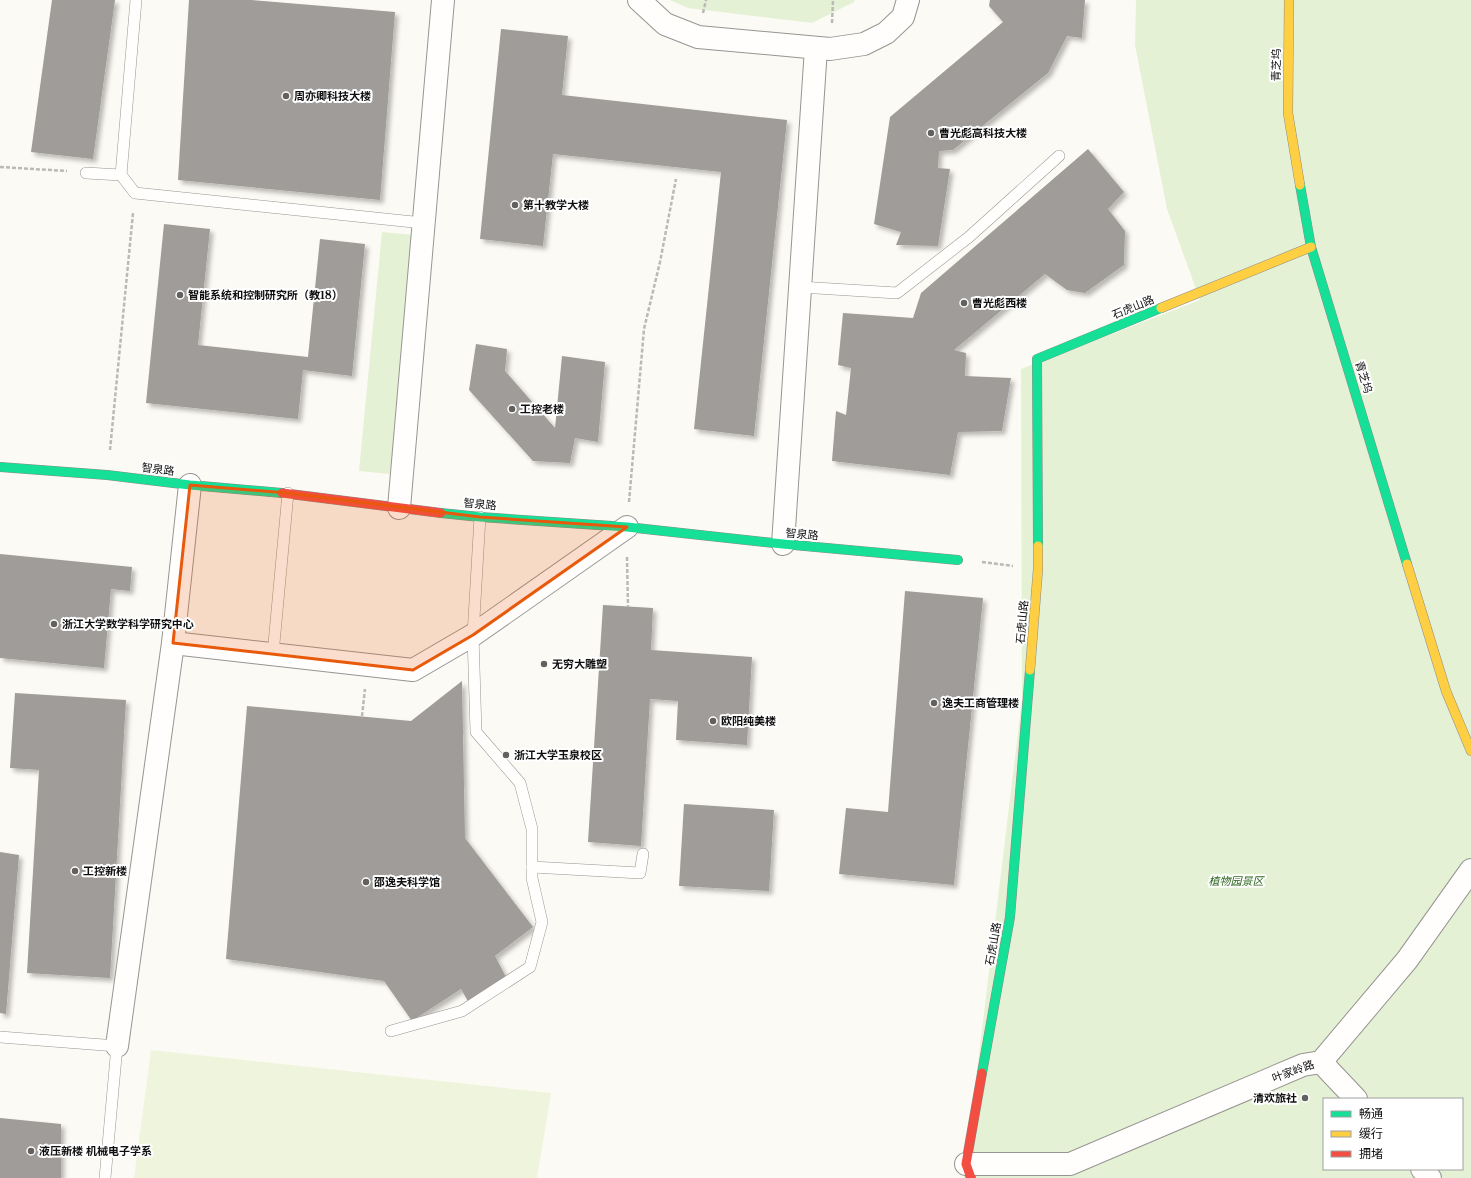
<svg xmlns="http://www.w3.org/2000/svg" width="1471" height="1178" viewBox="0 0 1471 1178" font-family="'Libre Baskerville','Noto Sans SC',serif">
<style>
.green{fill:#e5f1d4;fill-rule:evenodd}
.pitch{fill:#eff5dd}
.building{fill:#9f9c99;filter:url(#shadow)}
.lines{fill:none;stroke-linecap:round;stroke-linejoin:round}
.lane-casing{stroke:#969592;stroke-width:12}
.street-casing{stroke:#969592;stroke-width:24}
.fast-casing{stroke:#8c8b89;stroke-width:10}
.slow-casing{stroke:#8c8b89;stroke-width:10}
.jam-casing{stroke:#8c8b89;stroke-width:10}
.path{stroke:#b9b9b8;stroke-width:2.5;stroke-dasharray:4 2;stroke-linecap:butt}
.lane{stroke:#fffefd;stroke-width:11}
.street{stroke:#fffefd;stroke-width:22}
.fast{stroke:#16e098;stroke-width:9}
.slow{stroke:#ffcf43;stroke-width:9}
.jam{stroke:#f24e42;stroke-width:9}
.marked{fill:#e8590c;fill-opacity:0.2;stroke:#e8590c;stroke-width:3;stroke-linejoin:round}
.poi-dot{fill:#62615f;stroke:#fff;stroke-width:1.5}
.labels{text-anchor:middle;stroke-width:4;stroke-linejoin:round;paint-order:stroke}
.street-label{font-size:11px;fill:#0f0f0f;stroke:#fff}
.poi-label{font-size:11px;font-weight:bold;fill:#0f0f0f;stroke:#fff;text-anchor:start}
.park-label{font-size:11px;font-style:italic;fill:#2e671e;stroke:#fff}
</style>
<defs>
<filter id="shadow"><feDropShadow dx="3.5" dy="3.5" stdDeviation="2" flood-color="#0004"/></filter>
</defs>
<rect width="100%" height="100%" fill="#fcfaf4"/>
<g class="green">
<polygon points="670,0 855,0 854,2 812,23 688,8"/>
<path d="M 1136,0 L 1471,0 L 1471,1178 L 964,1178 L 1022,700 L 1021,369 L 1200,300 L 1167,209 L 1135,45 ZM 1324,1099 L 1462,1099 L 1462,1169 L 1324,1169 Z"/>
<polygon points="382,232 414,235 390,474 359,471"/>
</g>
<polygon class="pitch" points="151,1050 551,1093 537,1178 134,1178"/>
<g class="building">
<polygon points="52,0 115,0 93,159 31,152"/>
<polygon points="189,0 251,0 395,12 380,200 178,180"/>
<polygon points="990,0 1085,0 1082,38 1067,36 1048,73 953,150 939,151 938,168 950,169 938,246 896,245 901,232 874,224 890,117 1003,22 989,6"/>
<polygon points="501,29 568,36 562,95 787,120 754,436 694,429 721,172 553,154 543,246 480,239"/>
<polygon points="1088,149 1124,192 1108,209 1125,231 1124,265 1085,293 1067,290 1045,274 954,350 966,353 965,376 1011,378 1002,431 958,432 950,475 832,461 836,411 846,415 851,368 838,365 843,313 913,318 921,293"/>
<polygon points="164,224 210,229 198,345 308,357 320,239 365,244 352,376 303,370 298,419 146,403"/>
<polygon points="476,344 507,349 505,371 555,428 562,356 605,362 598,442 575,438 570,463 533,461 469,390"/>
<polygon points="0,554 132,567 130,591 111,589 104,668 0,658"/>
<polygon points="905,591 983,598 954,885 839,874 846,808 888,812"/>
<polygon points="603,605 653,608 651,650 752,657 747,745 676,740 678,701 650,699 641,846 588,842"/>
<polygon points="462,681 465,838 533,927 495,956 506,977 469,1003 461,989 412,1021 384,981 226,959 247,706 411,721"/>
<polygon points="15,693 126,700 110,978 27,973 39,770 10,768"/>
<polygon points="684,804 774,810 769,891 679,886"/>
<polygon points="0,852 19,855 6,1014 0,1013"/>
<polygon points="0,1118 61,1124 61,1178 0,1178"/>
</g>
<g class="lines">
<defs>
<g id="lane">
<polyline points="86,173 121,175 135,193 423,223"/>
<polyline points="121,175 136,0"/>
<polyline points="800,287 897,293 969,237 1059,156"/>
<polyline points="273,654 288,493"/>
<polyline points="532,867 640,873 643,854"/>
<polyline points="391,1031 462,1011 530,967 542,922 532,878 532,829 520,783 476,732 473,635 480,517"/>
<polyline points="0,1037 117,1046 105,1178"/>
</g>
<g id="street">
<polyline points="639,0 665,24 698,37 830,49 864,44 886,33 903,17 908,0"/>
<polyline points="399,508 443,0"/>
<polyline points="783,544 816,48"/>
<polyline points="173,643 413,670 473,635 627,527"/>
<polyline points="117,1046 173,643 190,485"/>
<polyline points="1321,1062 1356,1099"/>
<polyline points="966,1164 1070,1164 1303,1065 1321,1062 1407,960 1471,870"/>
<polyline points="1422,1169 1430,1178"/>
</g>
<g id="fast">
<polyline points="1300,185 1311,247 1407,564"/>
<polyline points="0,467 107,475 190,485 282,493"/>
<polyline points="441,513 480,517 627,527 783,544 958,560"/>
<polyline points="1038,546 1037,359 1161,308"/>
<polyline points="982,1073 1010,917 1030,670"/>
</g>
<g id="slow">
<polyline points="1289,0 1288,113 1300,185"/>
<polyline points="1161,308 1311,247"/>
<polyline points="1407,564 1446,691 1471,751"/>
<polyline points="1030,670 1038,569 1038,546"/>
</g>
<g id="jam">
<polyline points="282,493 441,513"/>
<polyline points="971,1178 966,1164 982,1073"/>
</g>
</defs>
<use href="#lane" class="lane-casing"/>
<use href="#street" class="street-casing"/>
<use href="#fast" class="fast-casing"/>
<use href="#slow" class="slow-casing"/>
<use href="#jam" class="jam-casing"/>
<g class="path">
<polyline points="703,13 706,0"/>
<polyline points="832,23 833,0"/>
<polyline points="0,167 67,171"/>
<polyline points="110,450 133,213"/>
<polyline points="629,502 644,329 660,262 676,179"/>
<polyline points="627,557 628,607"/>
<polyline points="982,562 1013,566"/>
<polyline points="362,716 365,689"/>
</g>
<use href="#lane" class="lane"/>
<use href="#street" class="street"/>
<use href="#fast" class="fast"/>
<use href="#slow" class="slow"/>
<use href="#jam" class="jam"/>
</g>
<path class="marked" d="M 190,485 L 288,493 L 480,517 L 627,527 L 473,635 L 413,670 L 173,643 Z"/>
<g class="poi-dot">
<circle cx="286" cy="96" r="4"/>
<circle cx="931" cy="133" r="4"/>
<circle cx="515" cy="205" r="4"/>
<circle cx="180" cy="295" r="4"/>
<circle cx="964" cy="303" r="4"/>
<circle cx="512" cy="409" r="4"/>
<circle cx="54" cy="624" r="4"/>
<circle cx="544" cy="664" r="4"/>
<circle cx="934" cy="703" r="4"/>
<circle cx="713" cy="721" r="4"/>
<circle cx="506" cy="755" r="4"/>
<circle cx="75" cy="871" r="4"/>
<circle cx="366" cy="882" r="4"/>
<circle cx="1305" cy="1098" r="4"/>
<circle cx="31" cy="1151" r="4"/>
</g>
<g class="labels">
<g class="street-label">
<text transform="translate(1276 65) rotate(-89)" y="4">青芝坞</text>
<text transform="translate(1133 307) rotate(-22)" y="4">石虎山路</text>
<text transform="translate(1364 377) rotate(73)" y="4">青芝坞</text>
<text transform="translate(158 469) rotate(7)" y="4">智泉路</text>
<text transform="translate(480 504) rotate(5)" y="4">智泉路</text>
<text transform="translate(802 534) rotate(5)" y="4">智泉路</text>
<text transform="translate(1022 622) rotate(-85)" y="4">石虎山路</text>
<text transform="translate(993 944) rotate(-80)" y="4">石虎山路</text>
<text transform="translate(1293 1071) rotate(-20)" y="4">叶家岭路</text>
</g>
<g class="poi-label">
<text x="294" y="100">周亦卿科技大楼</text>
<text x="939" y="137">曹光彪高科技大楼</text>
<text x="523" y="209">第十教学大楼</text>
<text x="188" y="299">智能系统和控制研究所（教18）</text>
<text x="972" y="307">曹光彪西楼</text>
<text x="520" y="413">工控老楼</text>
<text x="62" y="628">浙江大学数学科学研究中心</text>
<text x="552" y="668">无穷大雕塑</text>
<text x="942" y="707">逸夫工商管理楼</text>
<text x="721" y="725">欧阳纯美楼</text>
<text x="514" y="759">浙江大学玉泉校区</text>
<text x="83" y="875">工控新楼</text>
<text x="374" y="886">邵逸夫科学馆</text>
<text x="1297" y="1102" text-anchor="end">清欢旅社</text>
<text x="39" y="1155">液压新楼 机械电子学系</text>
</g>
<g class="park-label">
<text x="1236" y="885">植物园景区</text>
</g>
</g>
<rect x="1323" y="1098" width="140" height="72" fill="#ffffff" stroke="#9f9f9f"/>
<rect x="1331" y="1111" width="20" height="6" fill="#16e098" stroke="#9f9f9f"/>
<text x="1359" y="1118" font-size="12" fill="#0f0f0f">畅通</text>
<rect x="1331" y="1131" width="20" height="6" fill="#ffcf43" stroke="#9f9f9f"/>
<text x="1359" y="1138" font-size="12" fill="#0f0f0f">缓行</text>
<rect x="1331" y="1151" width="20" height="6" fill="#f24e42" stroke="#9f9f9f"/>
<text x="1359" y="1158" font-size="12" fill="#0f0f0f">拥堵</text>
</svg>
